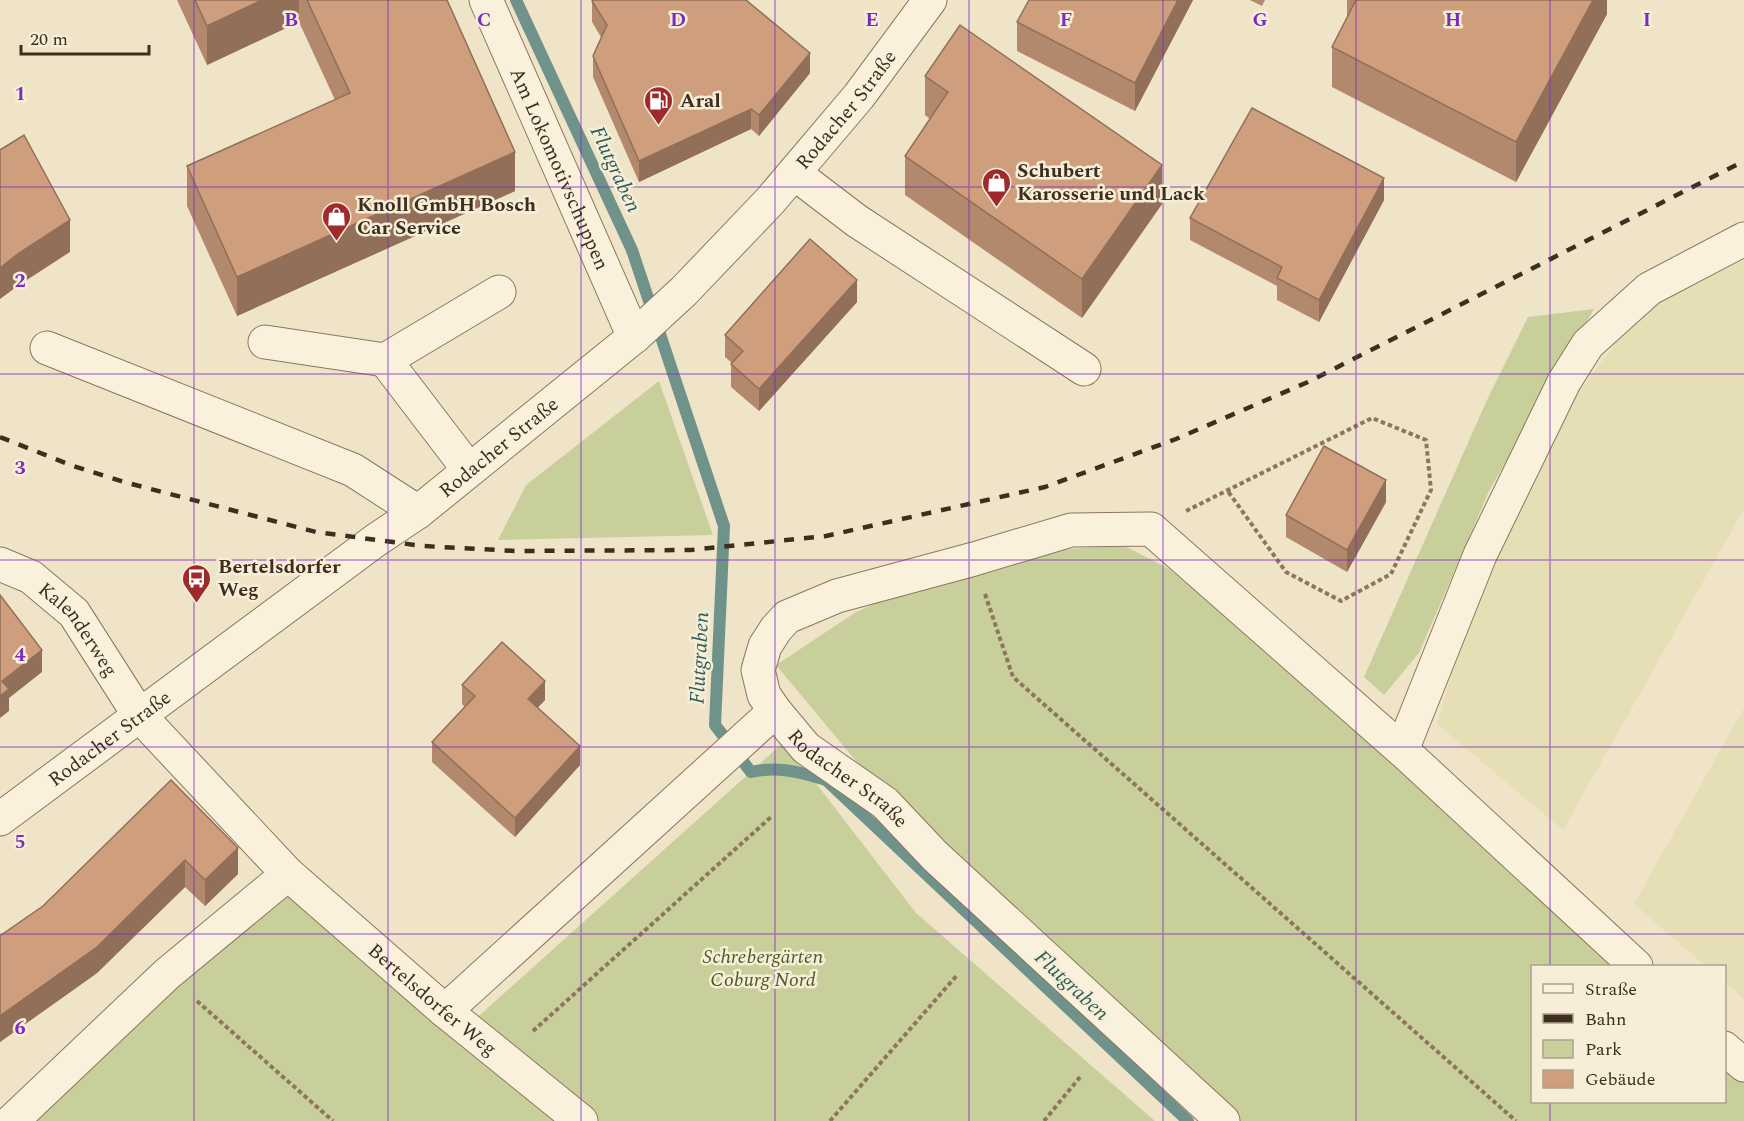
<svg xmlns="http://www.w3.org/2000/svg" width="1744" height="1121" viewBox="0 0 1744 1121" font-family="Spectral,serif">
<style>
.farmland{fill:#e6deb5}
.green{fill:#c9cf9b}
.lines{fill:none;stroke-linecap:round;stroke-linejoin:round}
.stream{stroke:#6f938a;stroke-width:12}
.minor-casing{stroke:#8d765c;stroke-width:35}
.path{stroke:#8d765c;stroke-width:4;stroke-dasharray:4.5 3;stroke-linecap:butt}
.minor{stroke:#faf1dc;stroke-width:33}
.rail{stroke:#3d2e20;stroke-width:4.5;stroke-dasharray:10 10;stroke-linecap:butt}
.wall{fill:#b2896c}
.shaded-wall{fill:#916f58}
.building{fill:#cf9f7d;stroke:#916f58;stroke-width:1.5}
.grid{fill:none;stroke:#7b2cbf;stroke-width:1.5;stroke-opacity:0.55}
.labels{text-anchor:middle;stroke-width:5;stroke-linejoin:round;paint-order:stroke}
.poi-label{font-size:20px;font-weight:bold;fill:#3d2e20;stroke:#f7eed8;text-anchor:start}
.street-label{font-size:20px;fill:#3d2e20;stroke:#f7eed8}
.park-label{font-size:20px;font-style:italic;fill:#4d5a26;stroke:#f7eed8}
.water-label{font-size:21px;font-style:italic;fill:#2f5d5a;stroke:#f7eed8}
.grid-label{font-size:20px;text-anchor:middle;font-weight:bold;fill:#7b2cbf;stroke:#f7eed8;stroke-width:5;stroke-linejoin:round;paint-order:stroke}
</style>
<rect width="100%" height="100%" fill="#f0e4c8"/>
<g class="farmland">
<polygon points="1744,251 1744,509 1563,830 1437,724 1468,619 1514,509 1578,392 1638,315"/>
<polygon points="1744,708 1744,999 1725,982 1724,966 1706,966 1634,904"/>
</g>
<g class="green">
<polygon points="1594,309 1489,491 1419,653 1384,695 1364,677 1487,400 1528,317"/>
<polygon points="659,381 713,535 498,540 526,485"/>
<polygon points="1121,544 1169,569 1398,758 1624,966 1532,966 1532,1102 1724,1102 1725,1058 1744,1076 1744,1121 1223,1121 935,856 776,665 856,612 974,559"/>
<polygon points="784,742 916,913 1155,1121 12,1121 288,874 471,1023"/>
</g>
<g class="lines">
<path class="stream" d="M 516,0 L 632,250 L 724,526 L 715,725 L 751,772 C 777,766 801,772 826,780 L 1188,1121"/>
<defs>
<g id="minor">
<path id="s1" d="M 486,0 L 634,337"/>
<polyline points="794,173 857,221 1084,369"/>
<polyline points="265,342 385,360"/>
<polyline points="47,348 353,470 418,512"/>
<polyline points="469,470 385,360 499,292"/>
<path id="s2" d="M 0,564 L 31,577 L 74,613 L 139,715 L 288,874 L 445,1011 L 581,1121"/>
<polyline points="775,711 764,695 758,670 765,646 776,629 787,617 837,596 974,559 1071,530 1151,529 1402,750 1636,966"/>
<polyline points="1402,750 1480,555 1564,382 1588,344 1649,289 1744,239"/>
<path id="s3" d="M 0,819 L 376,540 L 418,512 L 634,337 L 684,291 L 770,201 L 859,96 L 930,0"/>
<path id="s4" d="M 445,1011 L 775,711 L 806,748 L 885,803 L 935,856 L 1223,1121"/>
<polyline points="1724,1048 1744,1065"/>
<polyline points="12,1121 167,974 288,874"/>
</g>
</defs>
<use href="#minor" class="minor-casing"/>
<g class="path">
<polyline points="1186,511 1372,418 1426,440 1431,490 1391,574 1341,601 1286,572 1227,490"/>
<polyline points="985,594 1013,677 1516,1121"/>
<polyline points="197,1001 333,1121"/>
<polyline points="533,1031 771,817"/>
<polyline points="830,1121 958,974"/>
<polyline points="1044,1121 1080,1077"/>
</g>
<use href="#minor" class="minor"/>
<polyline class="rail" points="0,437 73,466 124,482 316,532 423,546 516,551 691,550 826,536 1045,487 1176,439 1308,382 1744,161"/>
</g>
<g class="wall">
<polygon points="177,0 447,0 515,191 237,316 187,206 187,166 335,100 299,22 207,65"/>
<polygon points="1029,0 1193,0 1135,111 1017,51 1017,22"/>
<polygon points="1250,0 1265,0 1262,6"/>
<polygon points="1347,0 1607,0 1607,14 1516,182 1332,87 1332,47 1347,17"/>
<polygon points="592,1 810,73 759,136 751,129 639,182 593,77 593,56 601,37 592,22"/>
<polygon points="925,76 1162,204 1082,318 905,195 905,156 930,119 925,115"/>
<polygon points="1384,200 1319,322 1277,300 1277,286 1190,240 1190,218"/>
<polygon points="857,302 759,411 731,387 731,364 732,363 725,357 725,335"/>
<polygon points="1386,502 1347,572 1286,537 1286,515"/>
<polygon points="462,685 545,700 538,707 580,765 515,837 432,762 432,742 465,707 462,704"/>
<polygon points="171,780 238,874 205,906 185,887 97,973 0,1042 0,936 43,906"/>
</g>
<g class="shaded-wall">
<polygon points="262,0 299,0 299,22 207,65 207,26"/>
<polygon points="1178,0 1193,0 1135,111 1135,83"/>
<polygon points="1593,0 1607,0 1607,14 1516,182 1516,142"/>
<polygon points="810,53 810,73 759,136 759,115"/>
<polygon points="751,109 751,129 639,182 639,161"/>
<polygon points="515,152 515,191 237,316 237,277"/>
<polygon points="1162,165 1162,204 1082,318 1082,279"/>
<polygon points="1384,178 1384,200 1319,322 1319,300"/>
<polygon points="70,220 70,252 19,285 0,299 0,268 19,253"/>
<polygon points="857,280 857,302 759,411 759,389"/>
<polygon points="1386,480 1386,502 1347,572 1347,550"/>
<polygon points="42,650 42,672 9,698 9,711 0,718 0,696 2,681"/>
<polygon points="545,681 545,700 528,718 528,699"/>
<polygon points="580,746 580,765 515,837 515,818"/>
<polygon points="238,848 238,874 205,906 205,880"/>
<polygon points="185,860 185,887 97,973 0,1042 0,1016"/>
</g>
<g class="building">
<polygon points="195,0 262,0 207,26"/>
<polygon points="307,0 447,0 515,152 237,277 187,166 350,93"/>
<polygon points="594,0 746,0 810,53 759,115 751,109 639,161 593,56 607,25 592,1"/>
<polygon points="1029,0 1178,0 1135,83 1017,22"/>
<polygon points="1356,0 1593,0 1516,142 1332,47"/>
<polygon points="960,25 1162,165 1082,279 905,156 948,92 925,76"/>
<polygon points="1252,108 1384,178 1319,300 1277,278 1282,267 1190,218"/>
<polygon points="24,135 70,220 19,253 0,268 0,150"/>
<polygon points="810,239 857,280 759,389 731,364 743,351 725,335"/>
<polygon points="1324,446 1386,480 1347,550 1286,515"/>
<polygon points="0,595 42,650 2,681 9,689 0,696"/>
<polygon points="502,642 545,681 528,699 580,746 515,818 432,742 475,696 462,685"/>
<polygon points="171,780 238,848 205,880 185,860 97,947 0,1016 0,936 43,906"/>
</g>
<path class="grid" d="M 194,0 L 194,1121M 388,0 L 388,1121M 581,0 L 581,1121M 775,0 L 775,1121M 969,0 L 969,1121M 1163,0 L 1163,1121M 1356,0 L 1356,1121M 1550,0 L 1550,966M 0,187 L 1744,187M 0,374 L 1744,374M 0,560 L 1744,560M 0,747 L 1744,747M 0,934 L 1744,934M 1550,1102 L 1550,1121"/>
<defs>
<symbol id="fuel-pin" viewBox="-11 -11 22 30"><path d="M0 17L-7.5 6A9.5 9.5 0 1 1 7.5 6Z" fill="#9e2a2b" stroke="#f7eed8"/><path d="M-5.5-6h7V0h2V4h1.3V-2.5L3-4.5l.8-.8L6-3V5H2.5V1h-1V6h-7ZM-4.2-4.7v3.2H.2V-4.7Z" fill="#fff"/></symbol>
<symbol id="shop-pin" viewBox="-11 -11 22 30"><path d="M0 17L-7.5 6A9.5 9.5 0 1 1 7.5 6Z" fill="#9e2a2b" stroke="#f7eed8"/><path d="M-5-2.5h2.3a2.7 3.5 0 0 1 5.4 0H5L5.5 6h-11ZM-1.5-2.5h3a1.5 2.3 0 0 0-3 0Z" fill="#fff"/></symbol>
<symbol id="bus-pin" viewBox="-11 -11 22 30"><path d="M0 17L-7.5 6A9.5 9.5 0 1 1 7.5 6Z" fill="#9e2a2b" stroke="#f7eed8"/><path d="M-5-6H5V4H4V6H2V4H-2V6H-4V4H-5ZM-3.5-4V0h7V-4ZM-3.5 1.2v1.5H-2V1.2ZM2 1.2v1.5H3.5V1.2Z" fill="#fff"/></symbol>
</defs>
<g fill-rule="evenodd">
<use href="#fuel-pin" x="642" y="84" width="33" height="45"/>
<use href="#shop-pin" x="980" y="166" width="33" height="45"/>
<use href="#shop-pin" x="320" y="200" width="33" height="45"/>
<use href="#bus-pin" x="180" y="562" width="33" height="45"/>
</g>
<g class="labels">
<g class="poi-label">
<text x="680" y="107">Aral</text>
<text x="1017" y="177">Schubert<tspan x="1017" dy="23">Karosserie und Lack</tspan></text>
<text x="357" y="211">Knoll GmbH Bosch<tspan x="357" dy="23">Car Service</tspan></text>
<text x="218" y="573">Bertelsdorfer<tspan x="218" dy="23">Weg</tspan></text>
</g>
<g class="street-label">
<text dy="7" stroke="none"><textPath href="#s3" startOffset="1108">Rodacher Straße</textPath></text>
<text dy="7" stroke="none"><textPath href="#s1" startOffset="184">Am Lokomotivschuppen</textPath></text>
<text dy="7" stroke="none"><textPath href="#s3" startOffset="622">Rodacher Straße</textPath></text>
<text dy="7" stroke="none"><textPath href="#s2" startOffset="105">Kalenderweg</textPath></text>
<text dy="7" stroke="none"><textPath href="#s3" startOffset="136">Rodacher Straße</textPath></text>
<text dy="7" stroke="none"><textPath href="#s4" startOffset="546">Rodacher Straße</textPath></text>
<text dy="7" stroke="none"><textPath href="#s2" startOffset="620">Bertelsdorfer Weg</textPath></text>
</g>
<g class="park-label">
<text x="763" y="963">Schrebergärten<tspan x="763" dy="23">Coburg Nord</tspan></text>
</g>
<g class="water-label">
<text transform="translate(616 169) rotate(65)" y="7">Flutgraben</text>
<text transform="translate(699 658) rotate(-87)" y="7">Flutgraben</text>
<text transform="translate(1072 985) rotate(43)" y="7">Flutgraben</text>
</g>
</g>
<g class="grid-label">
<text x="291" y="26">B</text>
<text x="484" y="26">C</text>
<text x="678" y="26">D</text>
<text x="872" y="26">E</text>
<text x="1066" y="26">F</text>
<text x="1260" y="26">G</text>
<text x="1453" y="26">H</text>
<text x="1647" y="26">I</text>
<text x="20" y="100">1</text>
<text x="20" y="287">2</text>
<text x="20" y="474">3</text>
<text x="20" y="661">4</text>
<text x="20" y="848">5</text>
<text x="20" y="1034">6</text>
</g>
<rect x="1531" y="965" width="195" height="138" fill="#f7eed8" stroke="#ada18e" stroke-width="1.5"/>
<rect x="1543" y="984" width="30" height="9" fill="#faf1dc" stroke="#ada18e" stroke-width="1.5"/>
<text x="1585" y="995" font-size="18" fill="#3d2e20">Straße</text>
<rect x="1543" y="1014" width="30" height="9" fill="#3d2e20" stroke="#ada18e" stroke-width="1.5"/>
<text x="1585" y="1025" font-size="18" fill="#3d2e20">Bahn</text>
<rect x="1543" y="1040" width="30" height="18" fill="#c9cf9b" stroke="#ada18e" stroke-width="1.5"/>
<text x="1585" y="1055" font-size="18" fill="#3d2e20">Park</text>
<rect x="1543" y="1070" width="30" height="18" fill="#cf9f7d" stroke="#ada18e" stroke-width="1.5"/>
<text x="1585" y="1085" font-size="18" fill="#3d2e20">Gebäude</text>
<path d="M21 45v9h128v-9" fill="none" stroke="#3d2e20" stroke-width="3"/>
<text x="30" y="45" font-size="18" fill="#3d2e20" stroke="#f7eed8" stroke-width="4.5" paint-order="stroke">20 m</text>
</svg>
